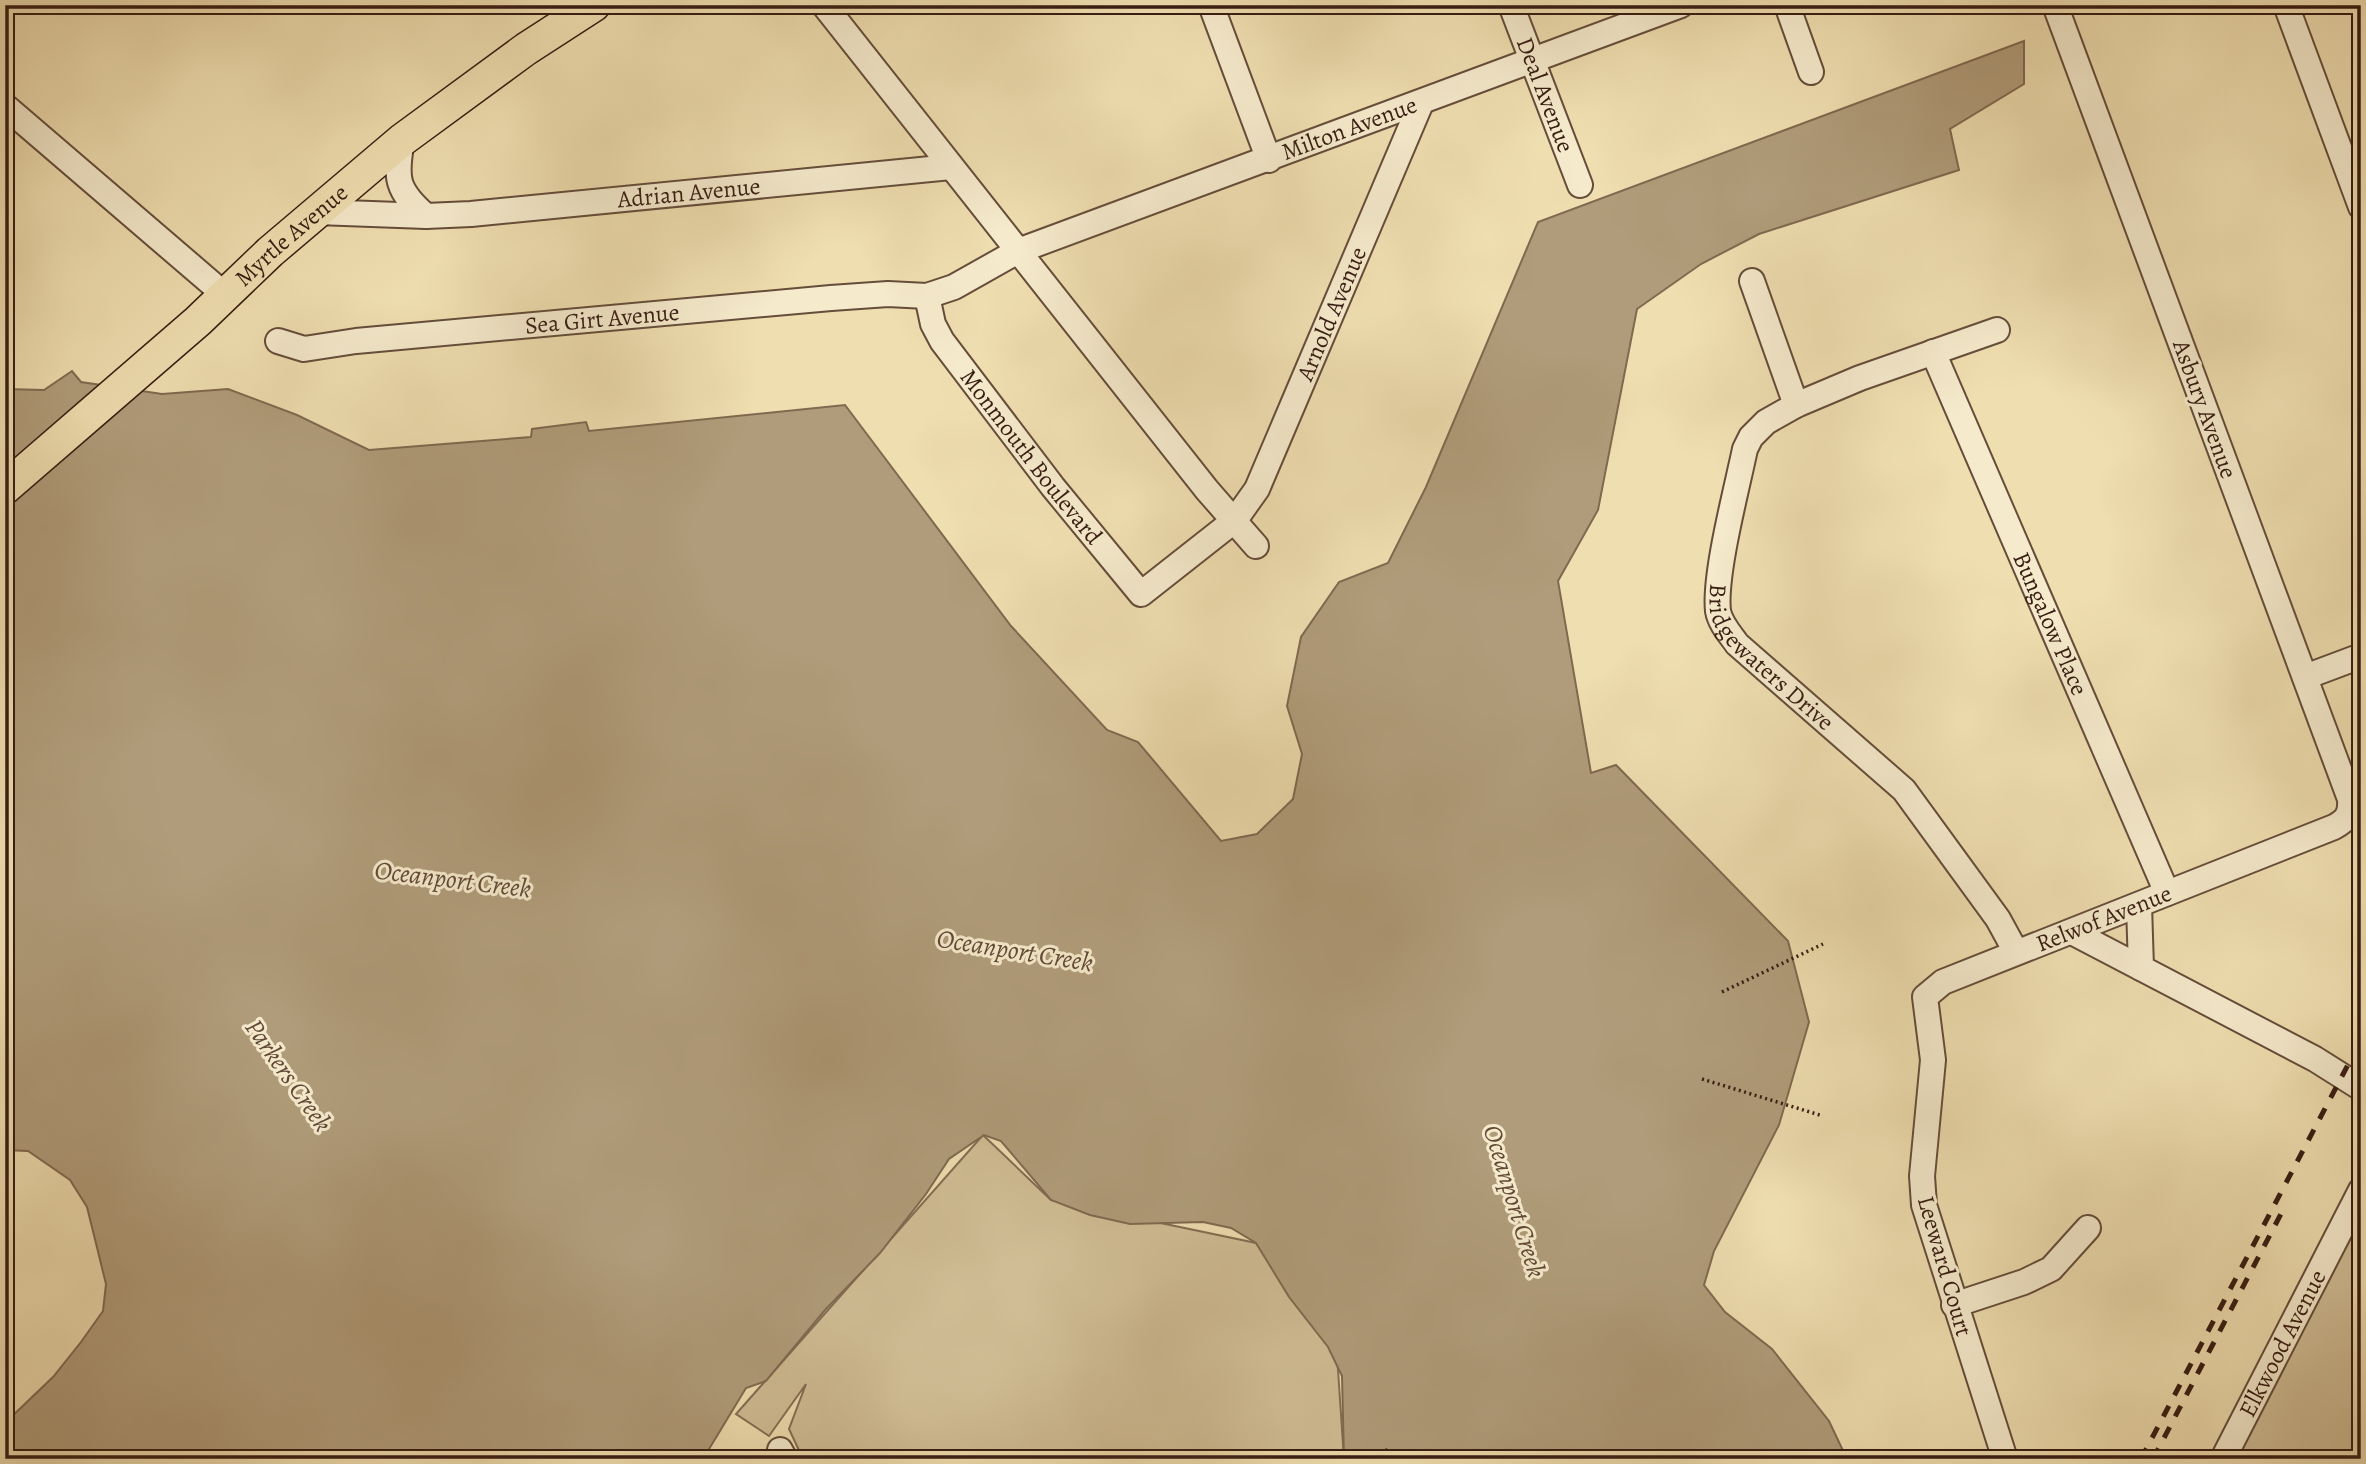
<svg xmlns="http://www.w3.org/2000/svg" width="2366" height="1464" viewBox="0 0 2366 1464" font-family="Alegreya,serif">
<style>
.green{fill:#d0bd95;stroke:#846d54;stroke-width:2}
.water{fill:#b09c7a;stroke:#806950;stroke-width:2}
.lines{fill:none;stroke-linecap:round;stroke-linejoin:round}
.minor-casing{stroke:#654d3a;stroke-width:28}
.major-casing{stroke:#371d12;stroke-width:35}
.path{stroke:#371d12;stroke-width:3.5;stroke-dasharray:2 3.5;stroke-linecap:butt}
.minor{stroke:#f5eacc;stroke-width:24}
.major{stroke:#efdeb0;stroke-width:32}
.rail{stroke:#371d12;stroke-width:5;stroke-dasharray:12 12;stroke-linecap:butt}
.labels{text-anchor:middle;stroke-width:6;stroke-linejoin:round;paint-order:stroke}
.street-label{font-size:24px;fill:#371d12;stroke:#f5eacc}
.water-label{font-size:26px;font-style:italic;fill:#614936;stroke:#f5eacc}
</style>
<rect width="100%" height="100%" fill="#efdeb0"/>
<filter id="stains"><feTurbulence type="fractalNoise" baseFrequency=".00286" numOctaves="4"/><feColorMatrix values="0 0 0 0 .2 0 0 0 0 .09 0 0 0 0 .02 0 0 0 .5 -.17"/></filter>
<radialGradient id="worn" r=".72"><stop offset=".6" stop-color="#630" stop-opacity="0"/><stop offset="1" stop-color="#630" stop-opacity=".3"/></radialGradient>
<g class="green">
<polygon points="983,1135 1051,1200 1256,1243 1337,1355 1344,1459 803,1459 789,1429 806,1384 769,1436 736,1414"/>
<polygon points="2361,1220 2361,1459 2211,1459"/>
</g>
<polygon class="water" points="2024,41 2024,84 1950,129 1959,170 1759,234 1701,264 1637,309 1598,510 1558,581 1591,773 1616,765 1788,941 1809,1022 1779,1125 1714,1251 1704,1285 1725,1312 1772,1349 1829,1421 1847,1459 1344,1459 1342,1376 1328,1347 1289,1297 1256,1243 1231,1228 1203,1222 1130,1224 1090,1215 1051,1200 1001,1141 984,1135 949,1159 926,1194 880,1253 825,1310 766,1381 746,1388 703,1459 5,1459 5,1423 53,1377 81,1342 103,1311 106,1284 87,1207 70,1180 28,1151 5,1150 5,389 44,390 72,371 81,382 162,394 228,389 297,415 369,450 531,437 532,429 586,422 589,431 845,405 1011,626 1107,730 1138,742 1221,841 1257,834 1293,799 1302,754 1287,706 1301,637 1339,582 1388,563 1426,487 1538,222"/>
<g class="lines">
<defs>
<g id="minor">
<polyline points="824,5 1207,490 1256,546"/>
<polyline points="1211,5 1269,160"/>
<path id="s1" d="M 1511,5 L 1580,185"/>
<polyline points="1787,5 1811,72"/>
<polyline points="2286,5 2361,207"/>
<polyline points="5,106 225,295"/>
<path d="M 402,140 C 395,178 396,190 426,216"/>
<path id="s2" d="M 317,212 L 426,216 L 471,214 L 951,167"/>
<polyline points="1752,281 1796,405"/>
<path id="s3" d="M 927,296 L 933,324 L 942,341 L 1053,487 L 1141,594 L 1235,520 L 1257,489 L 1421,103"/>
<path id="s4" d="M 1997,330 L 1860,378 L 1796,405 L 1766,422 L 1751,437 L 1745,449 C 1737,488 1714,574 1718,611 C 1720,623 1730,634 1737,644 L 1904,790 L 1998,919 L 2016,952"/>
<path id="s5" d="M 278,341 L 304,349 L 356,341 L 831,298 L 888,294 L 927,296 L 954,287 L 1018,251 L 1681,5"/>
<path id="s6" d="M 1933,352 L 2167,893"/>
<polyline points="2305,677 2361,656"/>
<polyline points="2139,905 2141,968 2315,1059 2361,1088"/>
<polyline points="2074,933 2141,968"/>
<polyline points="1954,1305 2024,1282 2051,1269 2088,1228"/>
<polyline points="780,1450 785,1459"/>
<path id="s7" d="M 2005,1459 L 1924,1205 L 1922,1176 L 1933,1060 L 1925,997 L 1943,982 L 2334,827 C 2347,820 2351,814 2350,799 L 2055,5"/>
<path id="s8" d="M 2223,1459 L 2361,1190"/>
</g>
<g id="major">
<path id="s9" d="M 5,488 L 198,321 L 270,252 L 402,140 L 526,49 L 594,5"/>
</g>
</defs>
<use href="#minor" class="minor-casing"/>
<use href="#major" class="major-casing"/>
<g class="path">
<polyline points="1722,992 1823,944"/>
<polyline points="1702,1079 1823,1116"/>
<polyline points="1385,1449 1391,1459"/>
<polyline points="1887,1459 1891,1458"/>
</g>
<use href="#minor" class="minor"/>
<use href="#major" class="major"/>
<g class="rail">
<polyline points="2141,1459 2361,1040"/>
<polyline points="2153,1459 2283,1210"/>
</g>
</g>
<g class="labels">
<g class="street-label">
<text dy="8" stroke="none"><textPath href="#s1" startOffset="96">Deal Avenue</textPath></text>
<text dy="8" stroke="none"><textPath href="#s5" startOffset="1108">Milton Avenue</textPath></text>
<text dy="8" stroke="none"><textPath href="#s2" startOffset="373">Adrian Avenue</textPath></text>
<text dy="8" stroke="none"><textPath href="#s9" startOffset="382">Myrtle Avenue</textPath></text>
<text dy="8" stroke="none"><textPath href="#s3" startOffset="718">Arnold Avenue</textPath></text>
<text dy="8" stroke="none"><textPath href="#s5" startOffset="327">Sea Girt Avenue</textPath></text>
<text transform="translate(2205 409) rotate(70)" y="8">Asbury Avenue</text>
<text dy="8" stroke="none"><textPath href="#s3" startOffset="194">Monmouth Boulevard</textPath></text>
<text dy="8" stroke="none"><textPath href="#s6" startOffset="296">Bungalow Place</textPath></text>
<text dy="8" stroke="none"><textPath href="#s4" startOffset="516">Bridgewaters Drive</textPath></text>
<text dy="8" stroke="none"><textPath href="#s7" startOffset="672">Relwof Avenue</textPath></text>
<text transform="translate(1945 1266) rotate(74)" y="8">Leeward Court</text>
<text dy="8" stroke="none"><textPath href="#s8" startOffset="130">Elkwood Avenue</textPath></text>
</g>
<g class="water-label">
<text transform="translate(453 879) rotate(7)" y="9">Oceanport Creek</text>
<text transform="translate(1015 950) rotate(9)" y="9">Oceanport Creek</text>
<text transform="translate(289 1075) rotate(55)" y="9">Parkers Creek</text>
<text transform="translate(1515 1201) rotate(73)" y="9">Oceanport Creek</text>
</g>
</g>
<rect width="2366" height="1464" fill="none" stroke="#efdeb0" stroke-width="28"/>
<rect x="7" y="7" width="2352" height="1450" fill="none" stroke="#371d12" stroke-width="3.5"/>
<rect x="14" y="14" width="2338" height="1436" fill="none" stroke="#371d12" stroke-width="2"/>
<rect width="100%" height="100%" filter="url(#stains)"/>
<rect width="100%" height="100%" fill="url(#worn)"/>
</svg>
